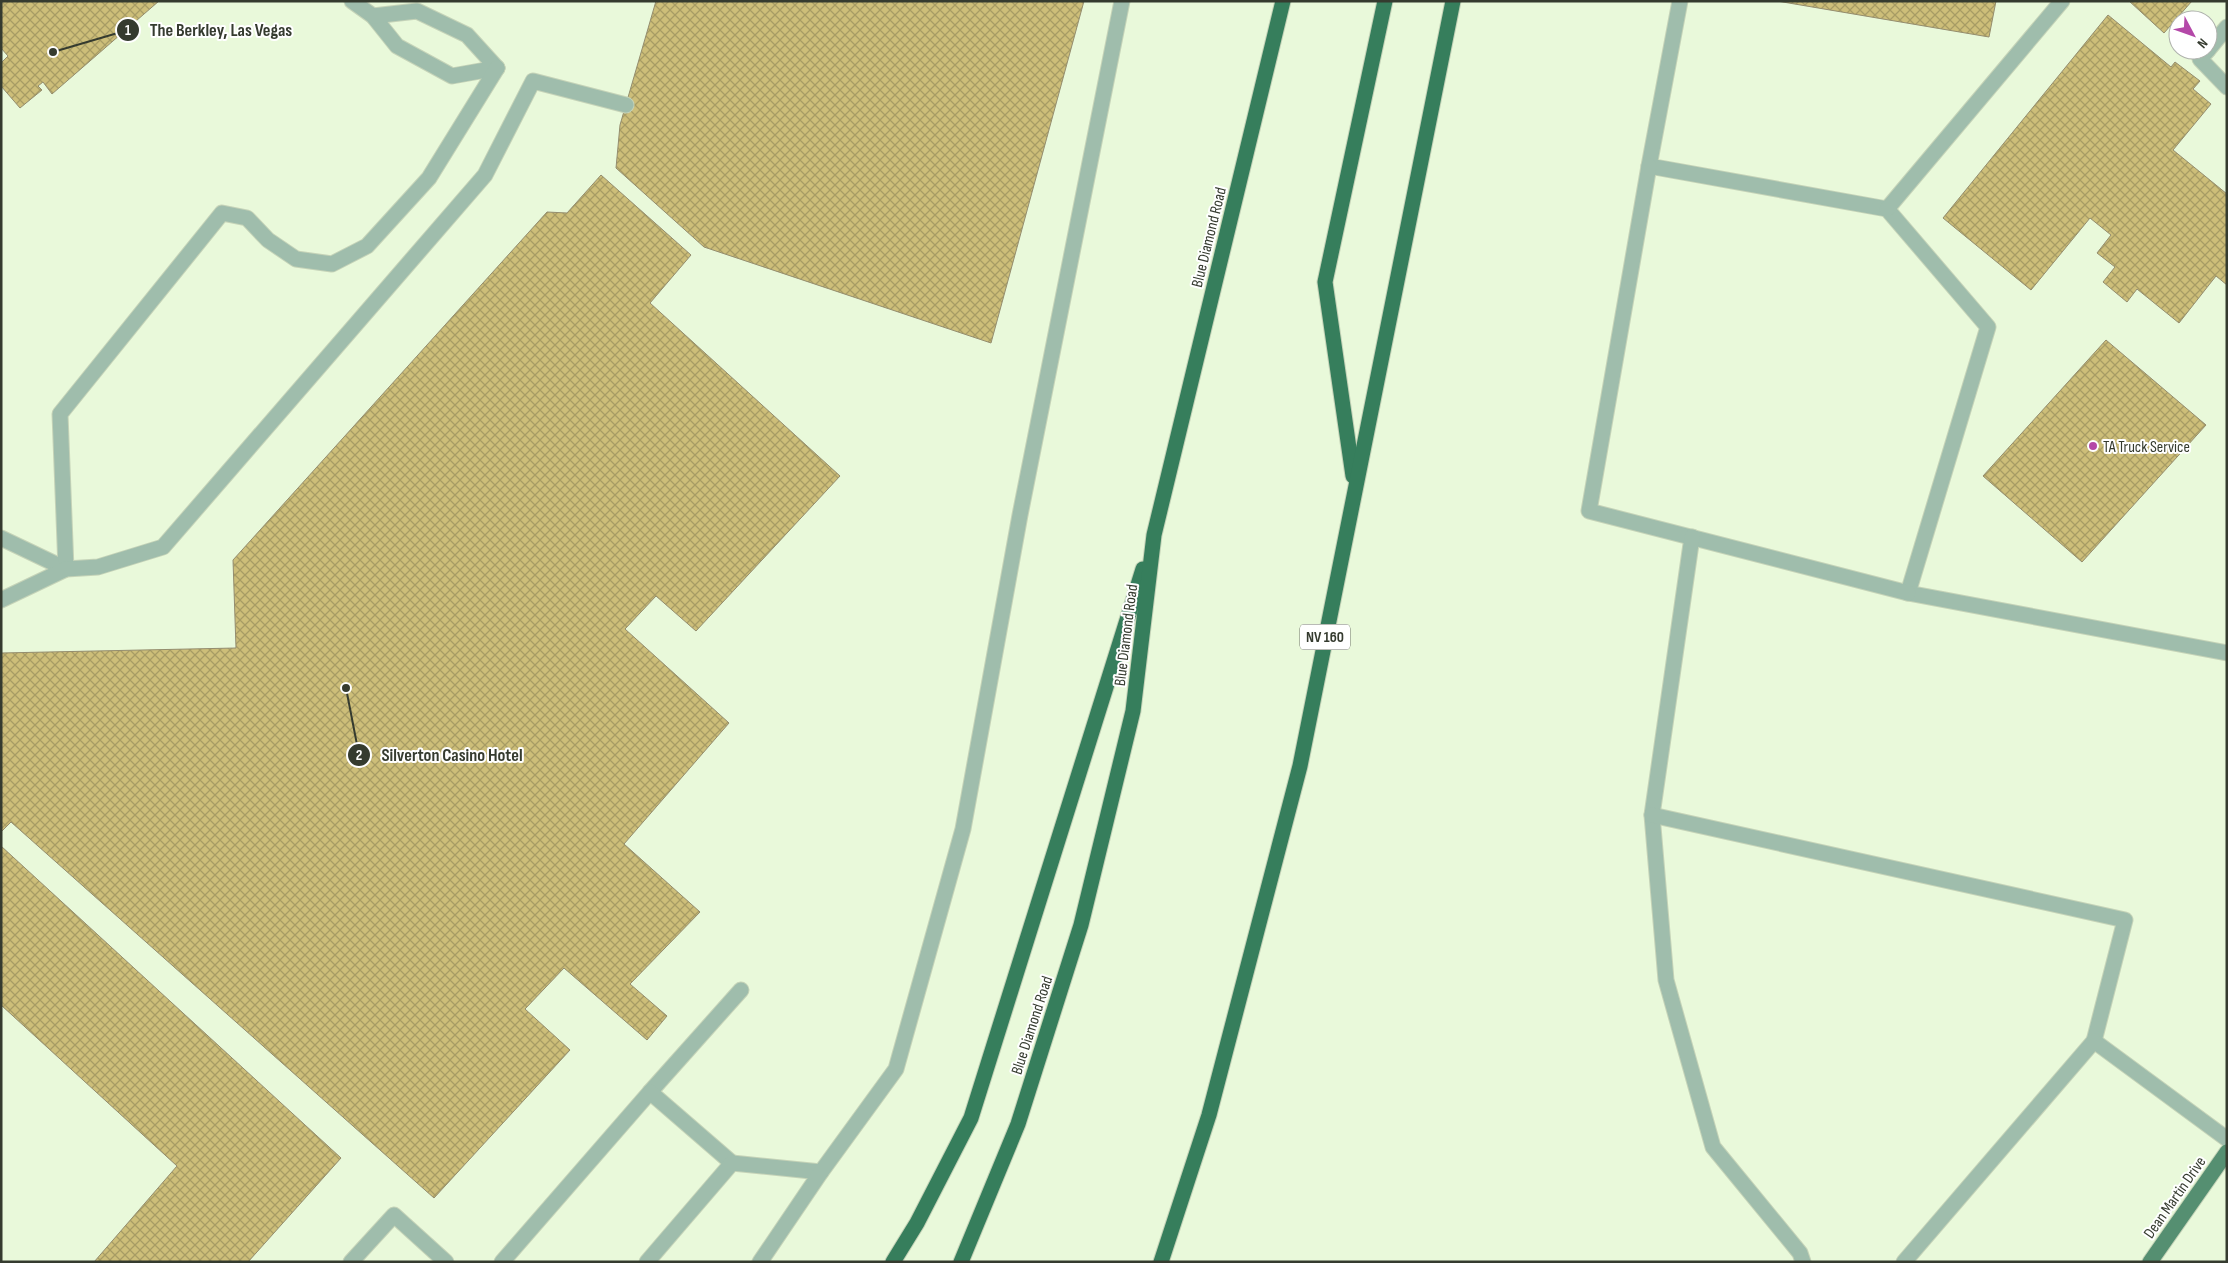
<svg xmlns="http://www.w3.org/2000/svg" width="2228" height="1263" viewBox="0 0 2228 1263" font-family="'Sofia Sans Condensed',sans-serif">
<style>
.building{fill:url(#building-cross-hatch);stroke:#948d6e}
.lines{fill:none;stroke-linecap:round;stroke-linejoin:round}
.minor-casing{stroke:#c5d3b8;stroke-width:17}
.major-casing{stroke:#c5d3b8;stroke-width:17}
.highway-casing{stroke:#c5d3b8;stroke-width:17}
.minor{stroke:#9fbdac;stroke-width:15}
.major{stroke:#558f71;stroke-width:15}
.highway{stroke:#367e5c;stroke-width:15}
.poi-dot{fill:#b448a8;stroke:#fff;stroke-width:2}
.labels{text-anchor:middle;stroke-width:4;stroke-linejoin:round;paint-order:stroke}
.shield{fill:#fff;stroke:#72766d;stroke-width:1}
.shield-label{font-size:15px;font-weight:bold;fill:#353b2f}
.street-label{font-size:16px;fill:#353b2f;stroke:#fff}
.poi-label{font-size:16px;fill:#353b2f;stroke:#fff;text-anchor:start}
.leader{fill:none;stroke:#353b2f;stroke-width:2}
.callout-dot{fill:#353b2f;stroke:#fff;stroke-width:2}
.mark-label{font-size:15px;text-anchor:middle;font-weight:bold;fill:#fff}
.callout-label{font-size:18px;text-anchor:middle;font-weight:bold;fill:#353b2f;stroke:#fff;stroke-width:4;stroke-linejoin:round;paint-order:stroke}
</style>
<defs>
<pattern id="building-cross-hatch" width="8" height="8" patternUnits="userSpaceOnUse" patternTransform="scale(1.25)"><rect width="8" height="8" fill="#cdbe79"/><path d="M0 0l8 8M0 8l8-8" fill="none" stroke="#a79c64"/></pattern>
</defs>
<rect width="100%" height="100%" fill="#e9f9da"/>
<g class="building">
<polygon points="1,1 159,1 52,94 43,82 38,86 42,90 20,108 1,86 1,63 8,56 1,48"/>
<polygon points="656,1 1084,1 991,343 704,247 616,168 620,125"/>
<polygon points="1777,1 1996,1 1989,37"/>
<polygon points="2129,1 2192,1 2164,33"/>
<polygon points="2108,15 2171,67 2175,62 2200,81 2193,89 2211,104 2173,150 2227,194 2227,285 2216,276 2179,323 2137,289 2127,302 2103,282 2115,267 2097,253 2111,235 2090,218 2031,290 1943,218"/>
<polygon points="601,175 691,255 650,303 840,476 696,631 656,596 625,629 729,723 624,844 700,912 630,984 667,1016 647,1040 564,968 525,1009 570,1050 434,1198 11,822 1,832 1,653 236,648 233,560 547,212 567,213"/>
<polygon points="2106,340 2206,425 2082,562 1983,476"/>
<polygon points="1,846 341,1158 248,1262 94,1262 177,1166 1,1005"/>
</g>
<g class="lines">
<defs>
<g id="minor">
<polyline points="352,1 373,16 397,46 452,76 497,68"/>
<polyline points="1680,1 1649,166 1887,209 1988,327 1908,593 2227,653"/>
<polyline points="373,16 417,11 467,35 497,68"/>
<polyline points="2208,50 2200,59 2227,87"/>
<polyline points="2208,50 2227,27"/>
<polyline points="1649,166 1589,511 1908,593"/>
<polyline points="1887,209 2062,1"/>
<polyline points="1692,537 1652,815 1666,980 1713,1147 1800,1253 1803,1262"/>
<polyline points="1,538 66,569"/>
<polyline points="66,569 60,414 222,213 247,218 268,240 296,259 332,264 367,246 429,178 497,68"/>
<polyline points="1,600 66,569 98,567 163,547 485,175 533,81 626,105"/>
<polyline points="1652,815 2125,920 2094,1041"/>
<polyline points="650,1092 741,990"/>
<polyline points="351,1262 394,1215 446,1262"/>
<polyline points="502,1262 650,1092 732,1163"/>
<polyline points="647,1262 732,1163 821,1172"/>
<polyline points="760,1262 821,1172 896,1069 963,829 1020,515 1122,1"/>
<polyline points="1904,1262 2094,1041 2227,1139"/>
</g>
<polyline id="major" points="2150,1262 2227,1152"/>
<g id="highway">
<polyline points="1353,476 1325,282 1385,1"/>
<polyline points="893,1262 917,1223 971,1118 1143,569"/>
<polyline points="961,1262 1018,1124 1081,925 1133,711 1154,535 1283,1"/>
<polyline points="1161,1262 1209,1115 1300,766 1453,1"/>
</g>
</defs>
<use href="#minor" class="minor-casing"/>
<use href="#major" class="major-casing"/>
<use href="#highway" class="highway-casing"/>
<use href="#minor" class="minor"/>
<use href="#major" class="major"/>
<use href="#highway" class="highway"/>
</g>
<circle class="poi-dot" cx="2093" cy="446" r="5"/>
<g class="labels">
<rect class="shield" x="1300" y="624.5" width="50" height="25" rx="4"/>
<g class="shield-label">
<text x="1325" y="642">NV 160</text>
</g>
<g class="street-label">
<text transform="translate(1208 237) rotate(-76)" y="6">Blue Diamond Road</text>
<text transform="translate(1125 635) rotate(-83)" y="6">Blue Diamond Road</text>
<text transform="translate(1031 1025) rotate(-72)" y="6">Blue Diamond Road</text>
<text transform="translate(2174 1197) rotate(-55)" y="6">Dean Martin Drive</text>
</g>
<g class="poi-label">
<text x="2103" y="452">TA Truck Service</text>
</g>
</g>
<path class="leader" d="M53 52L128 30M346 688L359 755"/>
<g class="callout-dot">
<circle cx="53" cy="52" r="5"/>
<circle cx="346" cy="688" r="5"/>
<circle cx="128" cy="30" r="12"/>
<circle cx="359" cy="755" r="12"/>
</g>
<g class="mark-label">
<text x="128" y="35">1</text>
<text x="359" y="760">2</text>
</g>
<g class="callout-label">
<text x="221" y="36">The Berkley, Las Vegas</text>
<text x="452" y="761">Silverton Casino Hotel</text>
</g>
<rect width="2228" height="1263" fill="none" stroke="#353b2f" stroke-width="5"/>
<g transform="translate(2193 35) rotate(131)"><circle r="24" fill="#ffffff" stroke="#aeb1ac"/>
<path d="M0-4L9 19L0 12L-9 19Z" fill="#b448a8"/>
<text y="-8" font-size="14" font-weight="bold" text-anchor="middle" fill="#353b2f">N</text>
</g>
</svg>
